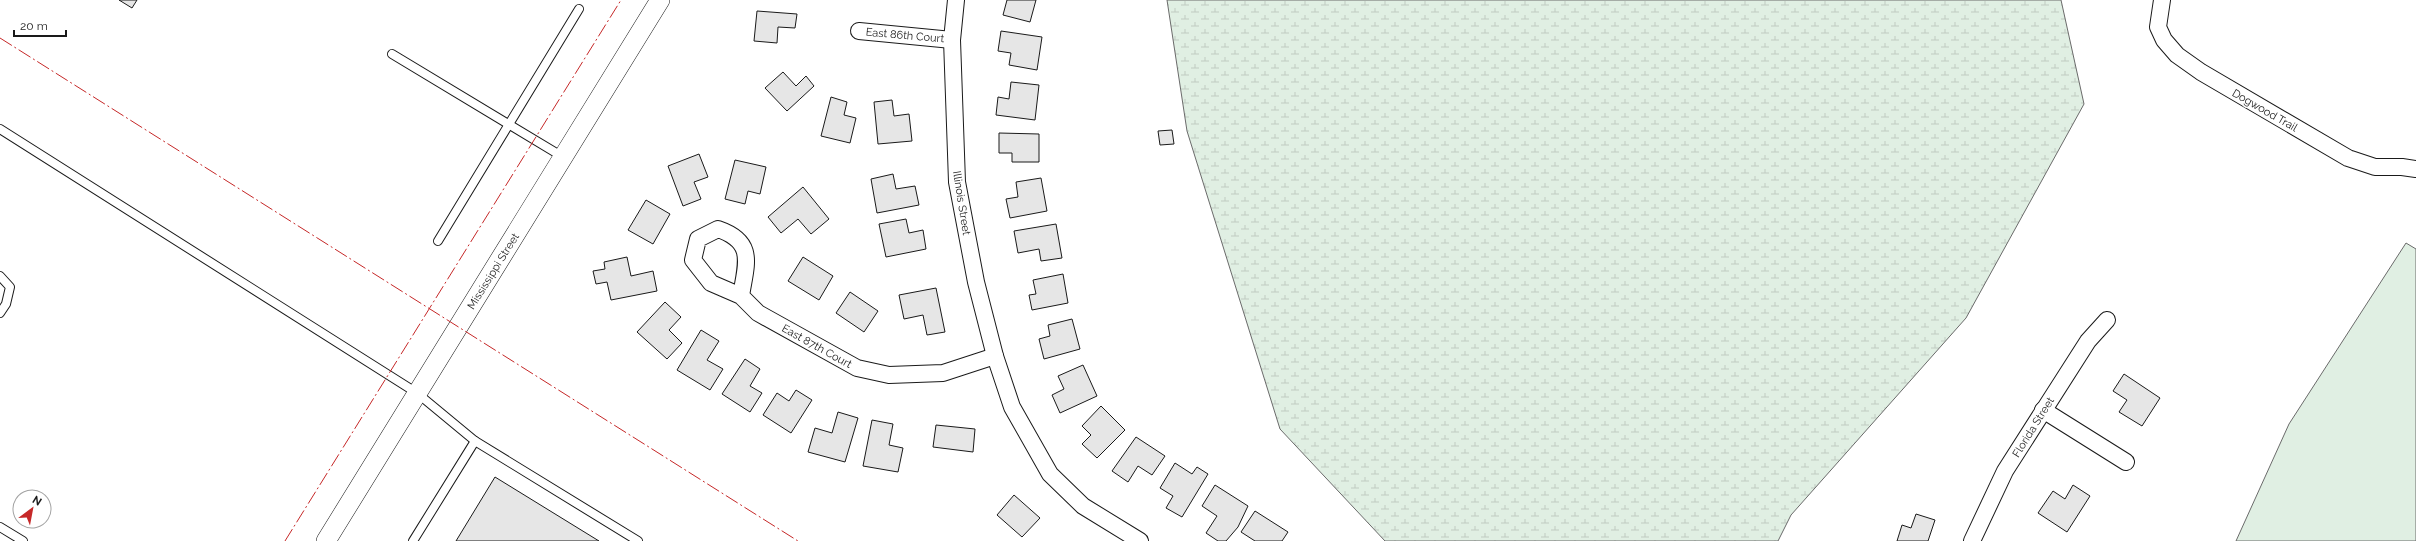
<svg xmlns="http://www.w3.org/2000/svg" width="2416" height="541" viewBox="0 0 2416 541" font-family="Raleway,sans-serif">
<style>
.green{fill:#e0efe3;stroke:#6a6a6a}
.wetland{fill:url(#wetland-marsh);stroke:#6a6a6a}
.building{fill:#e6e6e6;stroke:#1a1a1a}
.lines{fill:none;stroke-linecap:round;stroke-linejoin:round}
.service-casing{stroke:#1a1a1a;stroke-width:10}
.minor-casing{stroke:#1a1a1a;stroke-width:18}
.tertiary-casing{stroke:#1a1a1a;stroke-width:20}
.service{stroke:#fff;stroke-width:8}
.minor{stroke:#fff;stroke-width:16}
.tertiary{stroke:#fff;stroke-width:19}
.power{stroke:#c62828;stroke-width:1;stroke-dasharray:14 3 2 3;stroke-linecap:butt}
.labels{text-anchor:middle;stroke-width:3;stroke-linejoin:round;paint-order:stroke}
.street-label{font-size:11px;fill:#1a1a1a;stroke:#fff}
</style>
<defs>
<pattern id="wetland-marsh" width="20" height="14" patternUnits="userSpaceOnUse"><rect width="20" height="14" fill="#e0efe3"/><path d="M1 5h8M5 5V1M11 12h8M15 12V8" fill="none" stroke="#c0ccc2"/></pattern>
</defs>
<rect width="100%" height="100%" fill="#fff"/>
<polygon class="green" points="2406,243 2416,249 2416,541 2236,541 2289,424"/>
<polygon class="wetland" points="1167,0 2061,0 2084,104 1966,318 1791,515 1778,541 1385,541 1280,429 1187,131"/>
<g class="building">
<polygon points="119,0 137,0 132,8"/>
<polygon points="1007,0 1036,0 1030,22 1003,15"/>
<polygon points="757,11 797,14 795,28 778,27 777,43 754,41"/>
<polygon points="1001,31 1042,37 1037,70 1009,65 1011,53 998,51"/>
<polygon points="783,72 796,86 806,76 814,86 787,111 765,88"/>
<polygon points="1011,82 1039,85 1035,120 996,115 998,97 1009,99"/>
<polygon points="831,97 847,102 844,115 856,118 850,143 821,136"/>
<polygon points="892,100 894,116 909,114 912,141 878,144 874,102"/>
<polygon points="1172,130 1174,144 1160,145 1158,131"/>
<polygon points="999,133 1039,134 1039,162 1012,162 1012,153 999,153"/>
<polygon points="699,154 708,177 694,182 701,199 683,206 668,166"/>
<polygon points="735,160 766,167 760,194 748,191 745,204 725,199"/>
<polygon points="893,174 896,189 915,186 919,205 877,213 871,179"/>
<polygon points="1041,178 1047,211 1010,218 1006,199 1018,197 1016,182"/>
<polygon points="803,187 829,219 811,234 798,219 781,233 768,217"/>
<polygon points="646,200 670,214 653,244 628,230"/>
<polygon points="906,219 909,233 923,230 926,249 886,257 879,224"/>
<polygon points="1056,224 1062,258 1041,261 1039,249 1018,253 1014,231"/>
<polygon points="627,257 631,276 653,271 657,291 611,300 607,282 596,284 593,271 605,269 604,262"/>
<polygon points="803,257 833,276 819,300 788,281"/>
<polygon points="1063,274 1068,303 1032,310 1029,295 1036,294 1033,280"/>
<polygon points="936,288 945,332 927,335 923,315 904,319 899,295"/>
<polygon points="850,292 878,311 864,332 836,313"/>
<polygon points="665,302 681,317 669,330 682,343 667,359 637,332"/>
<polygon points="1072,319 1080,349 1044,359 1039,339 1050,336 1048,325"/>
<polygon points="701,330 719,341 707,360 723,369 710,390 677,370"/>
<polygon points="745,359 760,369 750,386 762,393 750,412 722,394"/>
<polygon points="1083,365 1097,396 1060,413 1052,395 1064,389 1058,376"/>
<polygon points="2124,374 2160,398 2142,426 2119,412 2127,400 2113,391"/>
<polygon points="796,390 812,400 791,433 763,415 777,393 789,401"/>
<polygon points="1101,406 1125,430 1097,458 1082,444 1091,435 1082,426"/>
<polygon points="838,412 858,418 845,462 808,452 815,428 832,433"/>
<polygon points="872,420 893,424 889,445 903,448 898,472 863,466"/>
<polygon points="936,425 975,429 973,452 933,447"/>
<polygon points="1136,437 1165,456 1152,475 1138,466 1128,482 1112,471"/>
<polygon points="1175,463 1192,474 1197,467 1208,474 1182,517 1166,508 1173,496 1160,488"/>
<polygon points="495,477 599,541 456,541"/>
<polygon points="1215,485 1248,506 1238,527 1226,541 1218,541 1206,533 1217,516 1202,506"/>
<polygon points="2073,485 2090,496 2067,532 2038,513 2053,491 2065,499"/>
<polygon points="1014,495 1040,518 1022,537 997,515"/>
<polygon points="1255,511 1288,532 1282,541 1255,541 1241,532"/>
<polygon points="1916,514 1935,520 1928,541 1897,541 1902,525 1911,528"/>
</g>
<g class="lines">
<defs>
<g id="service">
<polyline points="392,54 563,157"/>
<polyline points="0,129 417,393 475,441 638,541"/>
<polyline points="438,241 579,9"/>
<polyline points="0,276 10,287 6,304 0,313"/>
<polyline points="0,527 23,541"/>
<polyline points="413,541 475,441"/>
</g>
<g id="minor">
<polyline points="956,0 952,40 957,182 976,282 995,356 1012,407 1050,474 1083,506 1140,541"/>
<polyline points="2162,0 2158,27 2164,40 2177,55 2201,72 2348,158 2375,167 2402,167 2416,169"/>
<polyline points="859,31 952,40"/>
<path d="M 741,296 C 746,264 756,242 718,229 L 698,239 L 693,260 L 711,283 L 741,296 L 758,313 L 857,368 L 889,375 L 943,373 L 995,356"/>
<polyline points="2043,410 2126,462"/>
<polyline points="1972,541 2005,471 2088,341 2107,320"/>
</g>
<polyline id="tertiary" points="326,541 660,0"/>
</defs>
<use href="#service" class="service-casing"/>
<use href="#minor" class="minor-casing"/>
<use href="#tertiary" class="tertiary-casing"/>
<use href="#service" class="service"/>
<use href="#minor" class="minor"/>
<use href="#tertiary" class="tertiary"/>
<g class="power">
<polyline points="0,38 798,541"/>
<polyline points="285,541 621,0"/>
</g>
</g>
<g class="labels">
<g class="street-label">
<text transform="translate(905 35) rotate(5)" y="4">East 86th Court</text>
<text transform="translate(2265 110) rotate(30)" y="4">Dogwood Trail</text>
<text transform="translate(962 203) rotate(81)" y="4">Illinois Street</text>
<text transform="translate(493 271) rotate(-58)" y="4">Mississippi Street</text>
<text transform="translate(817 346) rotate(29)" y="4">East 87th Court</text>
<text transform="translate(2033 427) rotate(-58)" y="4">Florida Street</text>
</g>
</g>
<g transform="translate(32 509) rotate(32)"><circle r="19" fill="#ffffff" stroke="#a3a3a3"/>
<path d="M0-3L7 15L0 10L-7 15Z" fill="#c62828"/>
<text y="-6" font-size="11" font-weight="bold" text-anchor="middle" fill="#1a1a1a">N</text>
</g>
<path d="M14 30v6h52v-6" fill="none" stroke="#1a1a1a" stroke-width="2"/>
<text x="20" y="30" font-size="12" fill="#1a1a1a" stroke="#ffffff" stroke-width="3" paint-order="stroke">20 m</text>
</svg>
